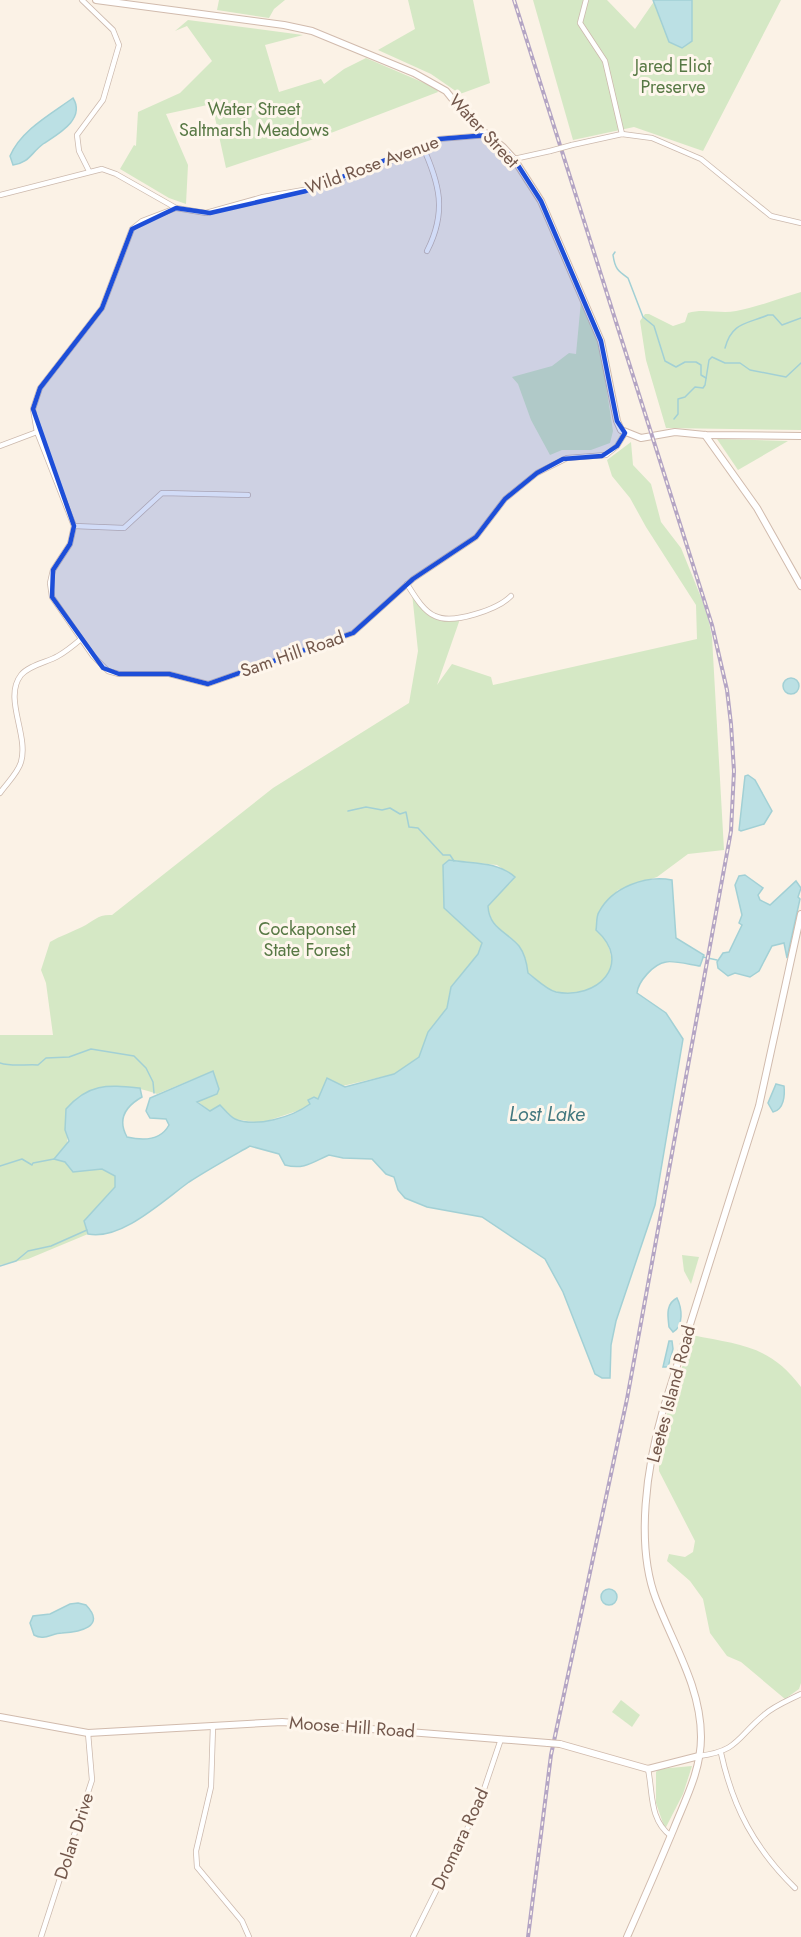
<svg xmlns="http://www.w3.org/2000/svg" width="801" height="1937" viewBox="0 0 801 1937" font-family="Jost,sans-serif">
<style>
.green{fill:#d5e8c5}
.water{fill:#bbe0e4;stroke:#a2d0d5;stroke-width:1.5}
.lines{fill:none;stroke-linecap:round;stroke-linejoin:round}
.stream{stroke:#a2d0d5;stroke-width:1.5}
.street-casing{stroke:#ccb9ad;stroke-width:6}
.secondary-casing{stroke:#d1bbad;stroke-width:8}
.street{stroke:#fff;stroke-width:4.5}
.secondary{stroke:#fff;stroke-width:6}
.rail-casing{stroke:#b4a5c4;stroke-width:4}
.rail{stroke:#fef6ec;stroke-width:1.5;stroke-dasharray:4.5;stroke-linecap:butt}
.street-bridge-casing{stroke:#ccb9ad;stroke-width:6;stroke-linecap:butt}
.secondary-bridge-casing{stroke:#d1bbad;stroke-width:8;stroke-linecap:butt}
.street-bridge{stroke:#fff;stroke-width:4.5}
.secondary-bridge{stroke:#fff;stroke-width:6}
.marked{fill:#1d4ed8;fill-opacity:0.2;stroke:#1d4ed8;stroke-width:4.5;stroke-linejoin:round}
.labels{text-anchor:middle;stroke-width:6;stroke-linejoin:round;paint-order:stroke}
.park-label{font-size:18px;fill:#577844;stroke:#fef6ec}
.street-label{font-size:18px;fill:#73584c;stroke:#fef6ec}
.water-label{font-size:20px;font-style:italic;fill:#43787f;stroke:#fef6ec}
</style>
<rect width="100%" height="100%" fill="#fbf2e6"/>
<g class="green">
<polygon points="219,0 285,0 274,9 269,18 217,10"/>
<polygon points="408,0 473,0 490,83 460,94 431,74 378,50 415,29"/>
<polygon points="533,0 607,0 635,29 655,0 781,0 703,151 634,127 573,140"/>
<polygon points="188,20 303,35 265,45 279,92 321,79 324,84 344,69 366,58 436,88 438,92 323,136 226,168 212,104 166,114 188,165 186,204 169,198 120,169 134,145 136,146 138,112 180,93 212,61 187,26 175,31"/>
<path d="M 801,292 L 801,430 L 666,428 L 646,360 L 640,321 L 645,314 L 649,314 L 673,326 L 685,322 L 688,313 C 703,308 720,314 736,311 C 758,307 780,298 801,292 Z"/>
<polygon points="581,301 600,346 613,431 610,443 591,450 562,450 550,455 531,420 518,384 512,377 552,366 569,353 576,354"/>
<polygon points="717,439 788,441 738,470"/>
<path d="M 631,442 L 633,465 L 651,484 L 661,522 L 681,548 L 707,612 L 712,637 L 724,850 L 688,854 L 657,877 L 618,890 L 598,913 C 601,927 615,959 612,970 C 607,989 571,996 555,992 C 546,990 536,978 528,973 C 527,963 525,954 519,946 C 506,931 490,928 488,906 L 515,877 L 497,865 L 449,860 L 443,872 L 444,908 L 482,943 L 478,954 L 451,987 L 447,1008 L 428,1032 L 419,1057 L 394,1074 L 321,1091 L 318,1099 L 303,1109 L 261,1123 L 234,1119 L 220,1106 L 210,1111 L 197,1101 L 219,1089 L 213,1071 L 157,1094 C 135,1086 115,1084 92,1090 L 65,1130 C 71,1145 65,1149 54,1159 L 102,1169 L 115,1176 L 115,1187 L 84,1221 L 88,1234 L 28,1259 L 0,1265 L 0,1035 L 53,1035 L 46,983 L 41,970 L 50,942 C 60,936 72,932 82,927 C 94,921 98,914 112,915 L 273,788 L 409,703 L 418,651 L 412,593 C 429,612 433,623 460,619 L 437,685 L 452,664 L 491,677 L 493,685 L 697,639 L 696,605 L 646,527 L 630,498 L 612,476 L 607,460 Z"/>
<polygon points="682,1255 699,1257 691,1284 684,1271"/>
<path d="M 692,1335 C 740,1345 770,1345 801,1387 L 801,1683 L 799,1689 L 785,1699 L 741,1662 L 727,1656 L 710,1633 L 703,1599 L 690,1581 L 667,1561 L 669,1554 L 685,1557 L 693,1552 L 695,1541 L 659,1471 L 659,1450 L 666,1418 Z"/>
<polygon points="621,1700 640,1715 632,1727 612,1712"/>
<polygon points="692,1766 683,1794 665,1829 656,1803 656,1772 659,1769"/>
</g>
<g class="water">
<polygon points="653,0 692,0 692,41 682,48 669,42"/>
<path d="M 73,98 C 86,119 58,134 43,144 C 31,153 29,163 13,165 L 10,156 C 21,130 51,114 73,98 Z"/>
<circle cx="791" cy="686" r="8"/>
<polygon points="748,775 755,780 772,811 764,824 741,831 739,830 745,776"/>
<path d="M 449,860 C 473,864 497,861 515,877 L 488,906 C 489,928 506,931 519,946 C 525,954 527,964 528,973 C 536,979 547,990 556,992 C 597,1000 634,964 596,930 C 597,925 596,916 599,912 C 612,887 646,875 672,880 L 676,938 L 704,955 L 700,966 C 692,965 672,960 666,962 C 653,964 638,982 637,993 L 666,1013 L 683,1039 L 655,1205 L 616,1321 L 611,1345 L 610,1378 L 602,1378 L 595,1374 L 563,1292 L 545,1259 L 482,1217 L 427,1207 L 405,1198 L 398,1190 L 394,1177 L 386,1174 L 372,1159 L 343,1158 L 329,1155 C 313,1162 304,1170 285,1165 L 279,1154 L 250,1146 C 229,1158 209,1169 189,1182 C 164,1200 121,1241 88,1234 L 84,1221 L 115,1187 L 115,1176 L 102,1169 L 73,1172 L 65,1162 L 54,1159 L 69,1141 L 65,1130 L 66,1109 C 89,1083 107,1085 140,1088 L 142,1097 C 126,1106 117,1119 127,1137 C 144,1141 161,1140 169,1125 L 166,1119 L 150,1118 L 146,1111 L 150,1098 L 213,1071 L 219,1089 L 217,1094 L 197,1102 L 210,1111 L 220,1105 C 224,1109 230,1117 235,1119 C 256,1128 292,1117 310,1104 L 308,1100 L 314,1097 L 318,1099 L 327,1078 L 345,1087 L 394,1074 L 419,1057 L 428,1032 L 447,1008 L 451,987 L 478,954 L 482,943 L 444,908 L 443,865 Z"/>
<polygon points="745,875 763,888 758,895 760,900 770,905 796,881 801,888 798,897 800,899 787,958 784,943 772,946 759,971 750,977 735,973 728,976 718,968 717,962 723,953 729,952 742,925 739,923 742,915 735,885 739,876"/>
<path d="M 776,1084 L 784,1086 C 785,1095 784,1110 773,1112 L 768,1103 Z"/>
<path d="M 677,1298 C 682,1308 684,1326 673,1332 L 669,1327 C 668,1317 665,1304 677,1298 Z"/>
<polygon points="669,1341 672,1341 673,1349 668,1367 663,1367"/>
<circle cx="609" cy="1597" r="8"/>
<path d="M 78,1603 L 86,1605 C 107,1627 79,1632 62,1633 C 52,1633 44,1641 34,1635 L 30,1623 L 33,1616 L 50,1614 L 70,1604 Z"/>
</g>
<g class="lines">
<g class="stream">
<path d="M 615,252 L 613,255 C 615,269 618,271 628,278 L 643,317 L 654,326 L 665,361 L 676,367 L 685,362 L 696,362 L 701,365 L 701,375 L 706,378"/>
<path d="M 725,348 C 732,322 747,324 768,315 L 773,315 L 782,325 L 801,318"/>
<polyline points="674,419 678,414 678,399 685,397 695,387 703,388 705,385 709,360 712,357 725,363 740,363 750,370 786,377 801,363"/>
<polyline points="348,811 366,807 382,810 390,808 400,814 406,812 409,827 418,828 443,855 450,855 454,861"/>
<polyline points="703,957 717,960"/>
<path d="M 0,1063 C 12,1067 26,1064 38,1065 L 46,1058 L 69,1057 L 91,1049 L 134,1056 L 146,1068 L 153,1082 L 154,1093"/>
<polyline points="0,1166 22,1159 32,1165 33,1163 54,1159"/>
<polyline points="0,1266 16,1261 28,1251 51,1246 87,1230"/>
</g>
<defs>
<g id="street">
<polyline points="82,0 113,30 119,45 103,100 77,135 79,151 89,171"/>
<polyline points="586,0 580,23 605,61 622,134"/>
<path d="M 422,145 C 440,184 447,212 427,251"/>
<polyline points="572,145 622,134 652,138 701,159 771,216 801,223"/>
<polyline points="514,159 550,151"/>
<polyline points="0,195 102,169 116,174 176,208 206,213 263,197 315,188 393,160 439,139 488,135"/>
<polyline points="176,208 142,221 132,229 102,308 40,388 33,409 37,432 74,526 70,544 53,570 50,583 52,597 93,656 108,671 119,674 169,674 208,684 353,633 413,579 476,537 505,499 537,473 567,458 606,455 617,446 625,433"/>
<polyline points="0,446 37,432"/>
<polyline points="74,526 124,528 162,493 248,495"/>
<path d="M 407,584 C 414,595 423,611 435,616 C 453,625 498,609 511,596"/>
<path d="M 0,793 C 7,783 18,773 21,762 C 29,735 3,698 21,675 C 29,665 48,662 58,656 C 67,651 74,645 81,639"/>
<polyline points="213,1726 211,1787 196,1851 197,1867 242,1921 249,1937"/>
<path d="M 721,1753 C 733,1808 755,1849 795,1888"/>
<path d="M 699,1756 C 739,1751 737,1737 764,1715 C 774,1706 789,1700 801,1694"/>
<path d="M 648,1769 C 653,1792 649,1820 671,1836"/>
<polyline points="41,1937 92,1780 88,1733"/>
<polyline points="413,1937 478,1807 501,1739"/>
</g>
<g id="secondary">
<polyline points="96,0 284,25 312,31 414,73 446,91 470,121 503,147 514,159 541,201 601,341 617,421 621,430 641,438 675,432 705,435 801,436"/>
<polyline points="705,435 757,508 801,586"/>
<polyline points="0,1717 88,1733 282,1722 548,1743"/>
<polyline points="560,1744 648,1769 699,1756"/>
<path d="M 627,1937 C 643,1901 659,1864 674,1828 C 686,1798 701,1770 701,1737 C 701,1687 673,1644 656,1599 C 635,1544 647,1465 663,1410 L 759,1106 L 801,914"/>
</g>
</defs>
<use href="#street" class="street-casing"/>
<use href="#secondary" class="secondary-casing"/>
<use href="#street" class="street"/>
<use href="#secondary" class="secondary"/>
<defs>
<polyline id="rail" points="514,0 712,625 727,690 731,724 734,771 731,831 627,1399 551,1755 528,1937"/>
</defs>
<use href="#rail" class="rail-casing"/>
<use href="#rail" class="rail"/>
<defs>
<polyline id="street-bridge" points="550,151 572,145"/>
<polyline id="secondary-bridge" points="548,1743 560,1744"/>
</defs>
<use href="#street-bridge" class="street-bridge-casing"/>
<use href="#secondary-bridge" class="secondary-bridge-casing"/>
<use href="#street-bridge" class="street-bridge"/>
<use href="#secondary-bridge" class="secondary-bridge"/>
</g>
<path class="marked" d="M 488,135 L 514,159 L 541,201 L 601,341 L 617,421 L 625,433 L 617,446 L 602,456 L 563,459 L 537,473 L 505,499 L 476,537 L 413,579 L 353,633 L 208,684 L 169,674 L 119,674 L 103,668 L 52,597 L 53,570 L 70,544 L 74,526 L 33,409 L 40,388 L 102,308 L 132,229 L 176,208 L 210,213 L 306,191 L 439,139 Z"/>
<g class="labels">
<g class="park-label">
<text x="673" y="72">Jared Eliot<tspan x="673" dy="21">Preserve</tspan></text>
<text x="254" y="115">Water Street<tspan x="254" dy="21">Saltmarsh Meadows</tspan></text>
<text x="307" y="935">Cockaponset<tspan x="307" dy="21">State Forest</tspan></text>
</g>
<g class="street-label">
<text transform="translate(484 131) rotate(47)" y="6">Water Street</text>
<text transform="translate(372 165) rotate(-20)" y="6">Wild Rose Avenue</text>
<text transform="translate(292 654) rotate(-19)" y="6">Sam Hill Road</text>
<text transform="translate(671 1394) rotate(-75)" y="6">Leetes Island Road</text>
<text transform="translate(352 1727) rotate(4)" y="6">Moose Hill Road</text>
<text transform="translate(74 1836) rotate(-72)" y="6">Dolan Drive</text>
<text transform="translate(460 1839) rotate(-65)" y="6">Dromara Road</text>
</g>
<g class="water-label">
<text x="547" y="1121">Lost Lake</text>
</g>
</g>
</svg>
